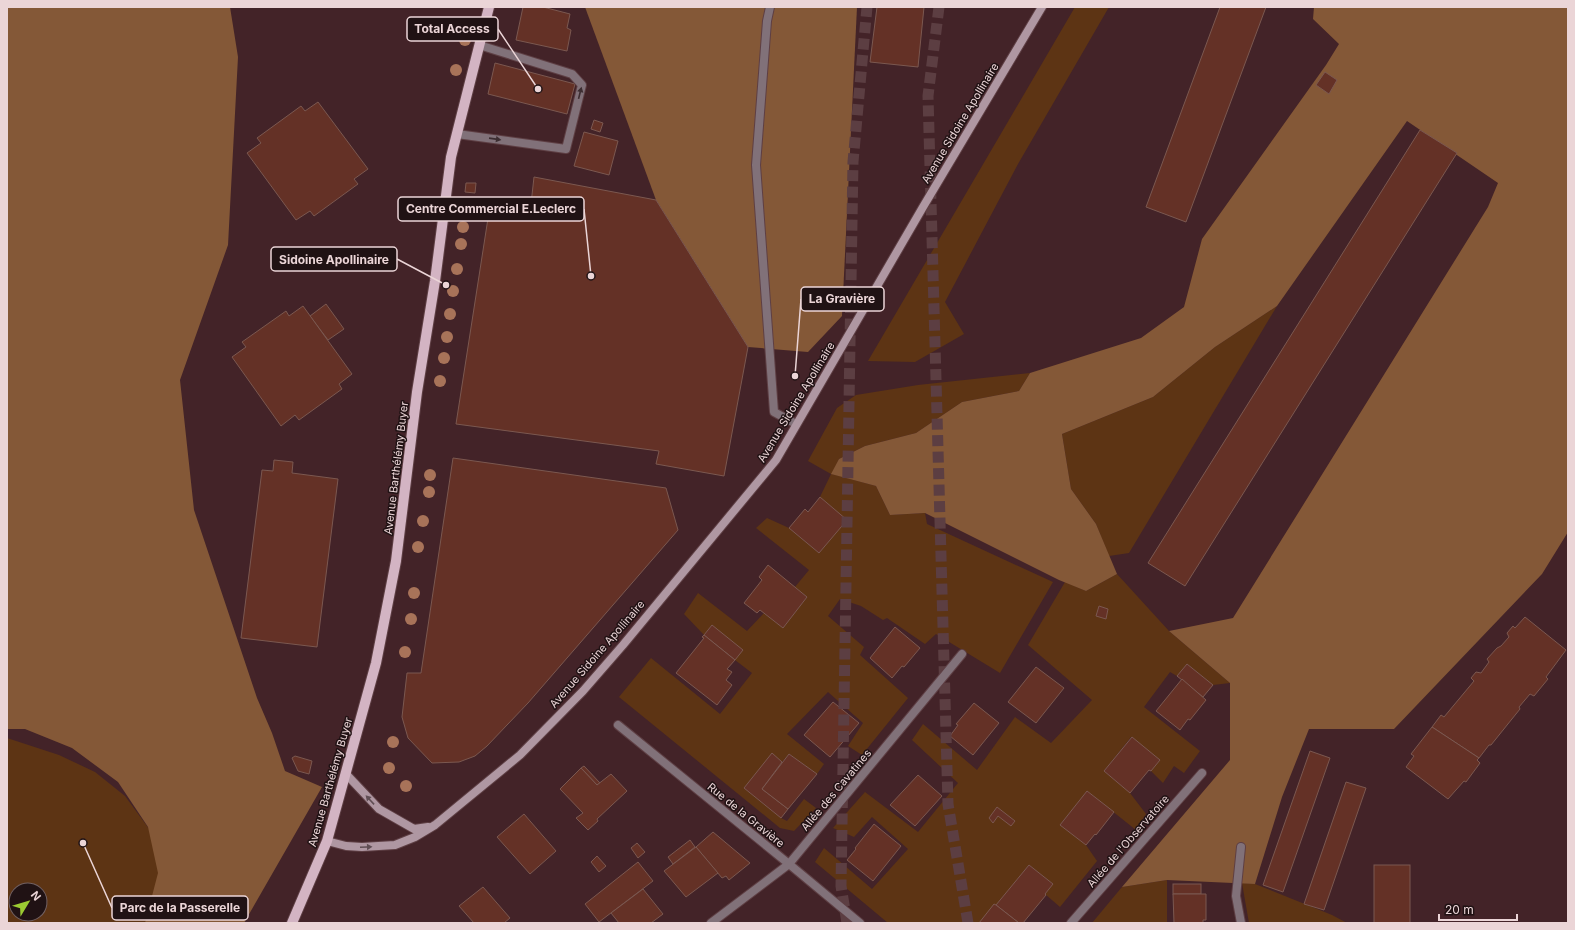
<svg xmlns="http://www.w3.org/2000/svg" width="1575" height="930" viewBox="0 0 1575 930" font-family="Inter,sans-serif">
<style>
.green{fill:#5d3414;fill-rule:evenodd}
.forest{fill:#845837}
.building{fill:#643126;stroke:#7b5850}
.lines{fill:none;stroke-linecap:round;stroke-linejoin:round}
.trunk-tunnel{stroke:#5c3e42;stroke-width:11;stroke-dasharray:11 5.5;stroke-linecap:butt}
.service-casing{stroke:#5e3f44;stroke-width:10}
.minor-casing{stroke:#5e3f44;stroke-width:10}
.secondary-casing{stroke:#5e3f44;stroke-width:10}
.primary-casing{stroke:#5e3f44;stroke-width:12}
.service{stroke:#817179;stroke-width:8}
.minor{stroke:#817179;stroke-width:8}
.secondary{stroke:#af97a2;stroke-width:8}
.primary{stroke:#d3b4c3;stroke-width:10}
.tree{fill:#a87359}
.oneway{fill:#3d2e32}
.oneway2{fill:#604e54}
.labels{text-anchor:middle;stroke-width:3;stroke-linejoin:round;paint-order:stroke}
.street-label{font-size:11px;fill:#ebd5d7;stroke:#201214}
.leader{fill:none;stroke:#ebd5d7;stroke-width:1.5}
.callout-dot{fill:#ebd5d7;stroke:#201214;stroke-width:1.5}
.callout{fill:#201214;stroke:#ebd5d7;stroke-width:1.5}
.callout-label{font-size:12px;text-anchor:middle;font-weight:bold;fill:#ebd5d7}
</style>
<rect width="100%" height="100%" fill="#432328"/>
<g class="green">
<polygon points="1075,7 1109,7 1018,164 945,302 964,334 915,362 868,361"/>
<polygon points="1277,306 1129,553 1109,556 1096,524 1071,489 1062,434 1153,397 1215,347"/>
<polygon points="1030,373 1019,391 962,402 916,433 865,446 839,459 832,474 876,486 890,515 925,513 927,524 1053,582 1000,673 936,634 925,644 887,618 883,620 861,606 840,599 828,616 864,647 860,655 908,698 862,755 848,746 863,723 828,692 787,734 824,764 817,774 789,754 782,762 772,754 744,788 781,818 787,821 804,799 816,808 794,831 780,828 619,697 651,658 720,714 752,673 735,660 712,625 704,635 684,614 698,593 747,631 764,613 783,628 807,597 795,587 809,570 756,528 767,518 789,528 819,553 846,520 820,497 831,474 808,461 837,408 856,395 918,385"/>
<polygon points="1117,574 1169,631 1230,683 1213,685 1187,664 1177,676 1170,672 1144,707 1200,751 1184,773 1174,766 1163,783 1151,771 1159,760 1131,737 1104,771 1130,793 1146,814 1136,830 1087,791 1060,825 1086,845 1097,861 1060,907 1045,894 1053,884 1029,865 982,923 888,923 815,862 824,848 872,889 908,849 872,817 854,837 833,828 865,792 918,832 958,783 912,740 923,724 977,770 1015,717 1051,743 1092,700 1028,645 1065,582 1086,591"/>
<path d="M 7,738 L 59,755 L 95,772 L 125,796 L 218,923 L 7,923 ZM 16,890 L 40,890 L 40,914 L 16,914 Z"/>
<polygon points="1167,880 1167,923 1092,923 1122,887"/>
<polygon points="1242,883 1255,884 1332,915 1347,923 1249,923"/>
</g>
<g class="forest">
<polygon points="7,7 230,7 238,57 228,245 180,380 194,510 257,698 272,733 285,771 322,787 244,923 145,923 158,873 148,827 118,782 72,748 25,729 7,729"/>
<polygon points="585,7 857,7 842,316 808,352 748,347 656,200"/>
<polygon points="1314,7 1568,7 1568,532 1542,574 1394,729 1309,729 1282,797 1255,884 1167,880 1122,887 1230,760 1230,683 1169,631 1233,618 1488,207 1498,183 1407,121 1277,306 1215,347 1153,397 1062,434 1071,489 1096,524 1117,574 1086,591 1059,580 925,513 890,515 876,486 831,474 839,459 865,446 916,433 962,402 1019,391 1030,373 1141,338 1184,307 1202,239 1326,65 1339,44 1313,19"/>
</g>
<g class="building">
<polygon points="523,7 543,7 570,14 567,28 571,30 567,51 516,40"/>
<polygon points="877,7 924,7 918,67 870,62"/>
<polygon points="1220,7 1266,7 1186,222 1146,207"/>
<polygon points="495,63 575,84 567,114 488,94"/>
<polygon points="1325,72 1337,80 1329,94 1316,85"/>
<polygon points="318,102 368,169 354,179 358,184 314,216 310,211 296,220 247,153 261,143 257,138 301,106 305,111"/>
<polygon points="594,120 603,123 600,132 591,129"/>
<polygon points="1420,130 1457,153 1185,586 1148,563"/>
<polygon points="584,132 618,141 609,175 574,166"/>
<polygon points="534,177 656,200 748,347 724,476 656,464 659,451 456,424 491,199 531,204"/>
<polygon points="466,183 476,183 475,193 465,192"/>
<polygon points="326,304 344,329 328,340 310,316"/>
<polygon points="303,306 352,374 339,384 342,389 299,420 295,415 281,426 232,357 246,347 242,342 286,311 289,316"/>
<polygon points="453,458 666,488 678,530 528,703 487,746 475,756 459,762 432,763 408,738 402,717 407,673 421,673"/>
<polygon points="274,460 293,462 292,473 338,479 317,647 241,638 262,470 273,471"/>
<polygon points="820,497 847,520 819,553 789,528 805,509 808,512"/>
<polygon points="768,565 807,597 783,628 760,610 757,613 744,603 762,580 759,577"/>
<polygon points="1099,606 1108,609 1106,619 1096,616"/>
<polygon points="1525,617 1566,650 1546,677 1548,679 1534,696 1530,694 1519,707 1520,709 1491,745 1489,745 1479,758 1432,727 1441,715 1444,717 1474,681 1471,678 1476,672 1481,673 1489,662 1487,659 1497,648 1501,646 1509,637 1507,633 1513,626 1515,628"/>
<polygon points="712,625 743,650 735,660 704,635"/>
<polygon points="895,627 920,648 904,667 902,666 892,678 870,658"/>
<polygon points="704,635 735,660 727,669 732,672 726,680 732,685 717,705 676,673 704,638 702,637"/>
<polygon points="1187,664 1213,685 1203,697 1177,676"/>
<polygon points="1036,667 1064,688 1036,723 1008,702"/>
<polygon points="1182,679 1206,700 1190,720 1188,719 1180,730 1156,711"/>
<polygon points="833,702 859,723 830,757 804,735"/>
<polygon points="974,703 999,723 973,755 950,736 958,725 956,724"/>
<polygon points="1432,727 1479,758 1477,760 1480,763 1466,782 1464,781 1448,799 1406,767 1414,756 1411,754"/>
<polygon points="1132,737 1160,760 1151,771 1149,770 1130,793 1104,771"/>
<polygon points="1310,751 1330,758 1283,892 1263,885"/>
<polygon points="772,753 782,762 762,789 788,809 781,818 744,788"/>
<polygon points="789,754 817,774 788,809 762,789"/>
<polygon points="295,756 312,761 309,774 298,771 292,758"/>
<polygon points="584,766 600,783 597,785 581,768"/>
<polygon points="581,768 597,785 611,774 627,791 597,819 598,821 588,830 576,818 583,813 560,789"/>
<polygon points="918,775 942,796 915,826 890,805"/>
<polygon points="1346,782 1366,788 1324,910 1304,904"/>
<polygon points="1087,791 1114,812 1096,835 1095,834 1086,845 1060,825"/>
<polygon points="997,807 1015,821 1011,826 998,816 993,823 989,818"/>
<polygon points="524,814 556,851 530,874 497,837"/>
<polygon points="874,824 901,846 873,881 847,860 856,849 855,848"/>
<polygon points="713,832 750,863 729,880 726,876 722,878 696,847"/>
<polygon points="690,840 695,847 673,864 668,857"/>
<polygon points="637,843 645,852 638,858 631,848"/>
<polygon points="696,847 718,873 686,897 664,871"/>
<polygon points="597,856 606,866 599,872 591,862"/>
<polygon points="638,862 653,881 599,922 585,904"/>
<polygon points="1029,865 1053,884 1045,894 1046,895 1023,923 1019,923 996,905"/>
<rect x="1374" y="865" width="36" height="58"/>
<rect x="1173" y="884" width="28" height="10"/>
<polygon points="483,887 510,918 504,923 474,923 459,906"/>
<polygon points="643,889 663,914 651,923 619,923 611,913"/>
<polygon points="1173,894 1206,894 1206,920 1203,920 1203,923 1174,923"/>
<polygon points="994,904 996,905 1019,923 979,923"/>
</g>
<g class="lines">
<g class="trunk-tunnel">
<polyline points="939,7 928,96 948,804 968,923"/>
<polyline points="847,923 841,886 853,162 867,7"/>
</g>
<defs>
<g id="service">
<polyline points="770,7 767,21 756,165 774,412 796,424"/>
<polyline points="457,134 566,149 582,85 572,74 479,45"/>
</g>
<g id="minor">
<polyline points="618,725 789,864 860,923"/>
<polyline points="711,923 789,864 962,654"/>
<polyline points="1071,923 1202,773"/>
<polyline points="1241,923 1236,896 1241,847"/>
</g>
<g id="secondary">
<polyline points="346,774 379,809 414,829 428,827"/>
<polyline points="327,841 346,846 362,847 395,845 415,837 435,825 520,755 583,691 623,645 776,460 923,207 1042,7"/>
</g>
<polyline id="primary" points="292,923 327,841 376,663 396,561 417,392 435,281 451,157 489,7"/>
</defs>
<use href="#service" class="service-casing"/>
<use href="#minor" class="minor-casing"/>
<use href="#secondary" class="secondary-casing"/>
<use href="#primary" class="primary-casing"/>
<use href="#service" class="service"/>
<use href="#minor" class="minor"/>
<use href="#secondary" class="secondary"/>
<use href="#primary" class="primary"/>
</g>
<g class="tree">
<circle cx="465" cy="40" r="6"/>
<circle cx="456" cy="70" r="6"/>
<circle cx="463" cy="227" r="6"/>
<circle cx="461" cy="244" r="6"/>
<circle cx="457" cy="269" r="6"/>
<circle cx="453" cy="291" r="6"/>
<circle cx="450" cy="314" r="6"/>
<circle cx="447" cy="337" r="6"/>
<circle cx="444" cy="358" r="6"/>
<circle cx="440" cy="381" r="6"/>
<circle cx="430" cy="475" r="6"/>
<circle cx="429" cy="492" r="6"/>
<circle cx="423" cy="521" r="6"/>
<circle cx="418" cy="547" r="6"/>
<circle cx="414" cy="593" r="6"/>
<circle cx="411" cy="619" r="6"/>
<circle cx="405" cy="652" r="6"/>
<circle cx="393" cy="742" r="6"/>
<circle cx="389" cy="768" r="6"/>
<circle cx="406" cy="786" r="6"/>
</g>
<defs><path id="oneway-solid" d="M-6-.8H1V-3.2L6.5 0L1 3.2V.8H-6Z"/></defs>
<g class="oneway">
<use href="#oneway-solid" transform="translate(580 93) rotate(-76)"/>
<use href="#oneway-solid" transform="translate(495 139) rotate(8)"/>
</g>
<g class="oneway2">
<use href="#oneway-solid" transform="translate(370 800) rotate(-133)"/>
<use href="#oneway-solid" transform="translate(366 847) rotate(-2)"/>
</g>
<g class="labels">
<g class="street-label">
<text transform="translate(960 123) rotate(-59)" y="4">Avenue Sidoine Apollinaire</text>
<text transform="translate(796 402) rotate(-59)" y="4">Avenue Sidoine Apollinaire</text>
<text transform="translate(396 468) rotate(-83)" y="4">Avenue Barthélémy Buyer</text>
<text transform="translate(597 654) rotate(-49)" y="4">Avenue Sidoine Apollinaire</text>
<text transform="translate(330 782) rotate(-74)" y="4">Avenue Barthélémy Buyer</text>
<text transform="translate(836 790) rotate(-50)" y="4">Allée des Cavatines</text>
<text transform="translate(746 815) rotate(39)" y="4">Rue de la Gravière</text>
<text transform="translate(1128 841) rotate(-49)" y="4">Allée de l'Observatoire</text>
</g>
</g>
<path class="leader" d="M538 89L498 29M591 276L584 209M446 285L397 259M795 376L801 299M83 843L112 908"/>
<g class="callout-dot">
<circle cx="538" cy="89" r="4"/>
<circle cx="591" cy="276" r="4"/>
<circle cx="446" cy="285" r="4"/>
<circle cx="795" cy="376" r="4"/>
<circle cx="83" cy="843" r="4"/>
</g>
<g class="callout">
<rect x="407" y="17" width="91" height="24" rx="4"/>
<rect x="398" y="197" width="186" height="24" rx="4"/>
<rect x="271" y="247" width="126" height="24" rx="4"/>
<rect x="801" y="287" width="83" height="24" rx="4"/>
<rect x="112" y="896" width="136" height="24" rx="4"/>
</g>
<g class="callout-label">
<text x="452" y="33">Total Access</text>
<text x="491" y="213">Centre Commercial E.Leclerc</text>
<text x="334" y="264">Sidoine Apollinaire</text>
<text x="842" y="303">La Gravière</text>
<text x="180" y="912">Parc de la Passerelle</text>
</g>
<rect width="1575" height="930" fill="none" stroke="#ebd5d7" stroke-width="16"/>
<g transform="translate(28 902) rotate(52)"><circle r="19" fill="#201214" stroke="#716062"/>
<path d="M0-3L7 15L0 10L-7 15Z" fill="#9bcb32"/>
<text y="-6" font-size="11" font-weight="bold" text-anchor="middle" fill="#ebd5d7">N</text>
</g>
<path d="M1439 914v6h78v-6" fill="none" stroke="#ebd5d7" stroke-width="2"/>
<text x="1445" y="914" font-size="12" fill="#ebd5d7" stroke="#201214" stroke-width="3" paint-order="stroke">20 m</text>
</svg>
